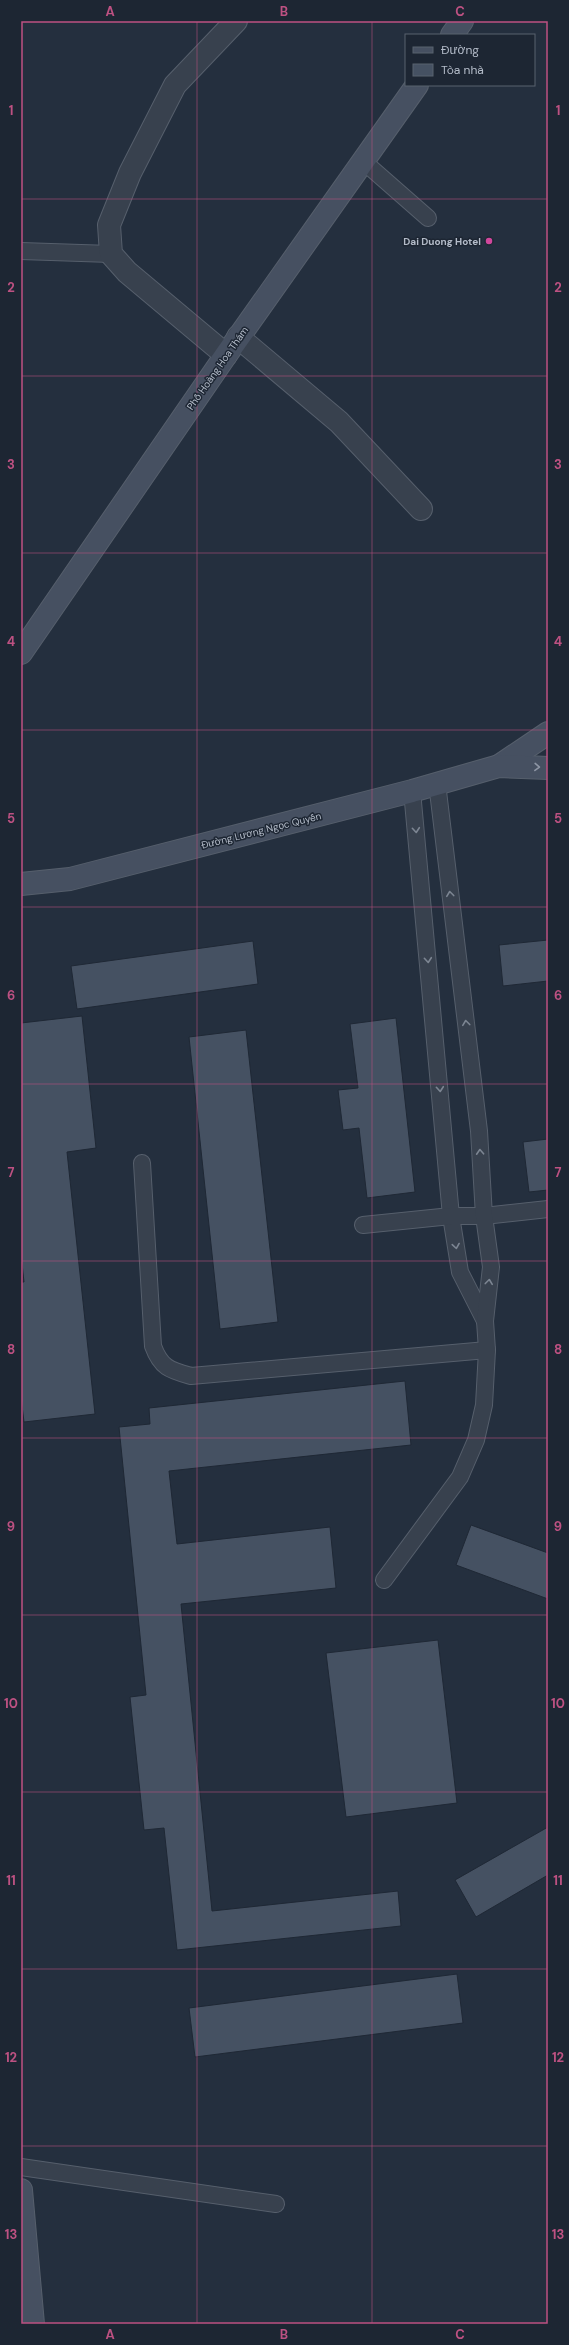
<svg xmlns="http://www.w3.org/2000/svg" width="569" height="2345" viewBox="0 0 569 2345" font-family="'DM Sans',sans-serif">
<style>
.building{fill:#455162;stroke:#1f2835}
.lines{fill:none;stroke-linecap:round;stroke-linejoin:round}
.lane-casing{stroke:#565f6c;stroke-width:18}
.street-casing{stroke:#565f6c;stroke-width:24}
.secondary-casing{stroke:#565f6c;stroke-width:24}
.lane{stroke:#38414e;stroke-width:16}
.street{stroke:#38414e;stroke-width:22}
.secondary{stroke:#465061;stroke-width:22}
.oneway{stroke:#8e96a5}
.oneway2{stroke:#7c8592}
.grid{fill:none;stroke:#bd5182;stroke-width:1;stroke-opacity:0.55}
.hotel-dot{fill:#d1479c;stroke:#1d2633;stroke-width:1.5}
.labels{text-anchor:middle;stroke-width:3;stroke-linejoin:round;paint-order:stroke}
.poi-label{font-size:10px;font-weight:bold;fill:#b4bcc9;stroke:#1d2633;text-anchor:end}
.street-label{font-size:10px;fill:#b4bcc9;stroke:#1d2633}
.neatline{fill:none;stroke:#bd5182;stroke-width:1.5}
.grid-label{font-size:13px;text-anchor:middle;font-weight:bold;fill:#bd5182}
</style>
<rect width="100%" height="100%" fill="#242f3e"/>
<g class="building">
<polygon points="548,940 548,981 503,986 499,945"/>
<polygon points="253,941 258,984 77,1009 71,966"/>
<polygon points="82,1016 96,1148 67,1152 95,1414 24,1422 21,1397 21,1282 24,1282 21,1254 21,1023"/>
<polygon points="396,1018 415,1192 367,1198 359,1128 343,1130 338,1090 358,1088 350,1024"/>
<polygon points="246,1030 278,1322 220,1329 189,1037"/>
<polygon points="548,1139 548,1190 529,1192 523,1142"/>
<polygon points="405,1381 411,1445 169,1471 177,1544 330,1527 336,1588 181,1604 212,1911 398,1891 401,1926 177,1950 164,1828 144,1830 130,1697 146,1695 119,1427 150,1424 149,1408"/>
<polygon points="471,1525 548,1553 548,1599 456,1565"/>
<polygon points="438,1640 457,1803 346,1817 326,1653"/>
<polygon points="548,1827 548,1875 476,1917 455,1880"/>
<polygon points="457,1974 463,2023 195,2057 189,2008"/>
</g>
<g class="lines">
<defs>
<g id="lane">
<polyline points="363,161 428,218"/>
<polyline points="21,251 111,254"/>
<polyline points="412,791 451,1216 460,1272 485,1321"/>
<path d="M 142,1163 L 153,1346 C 161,1368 170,1370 191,1376 L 487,1350"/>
<polyline points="363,1225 451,1216 484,1216 548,1209"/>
<polyline points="384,1580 460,1477 476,1440 484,1405 487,1350 485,1321 491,1267 484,1216 479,1131 437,783"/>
<polyline points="21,2167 276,2204"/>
</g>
<g id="street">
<polyline points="238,337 339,422 421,509"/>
<polyline points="226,355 127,272 111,254 109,225 130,173 175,85 236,21"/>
</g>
<g id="secondary">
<polyline points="452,35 462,21"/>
<polyline points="21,653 226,355 417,85"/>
<polyline points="499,766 548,733"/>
<polyline points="21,884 70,879 412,791 499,766 548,768"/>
<polyline points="21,2190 33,2324"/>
</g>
</defs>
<use href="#lane" class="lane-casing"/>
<use href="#street" class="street-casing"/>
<use href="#secondary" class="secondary-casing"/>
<use href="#lane" class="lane"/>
<use href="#street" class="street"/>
<use href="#secondary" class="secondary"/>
</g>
<defs><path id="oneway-chevron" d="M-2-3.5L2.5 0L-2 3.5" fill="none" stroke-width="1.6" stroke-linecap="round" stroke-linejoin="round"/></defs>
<use class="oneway" href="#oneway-chevron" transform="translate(537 767) rotate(2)"/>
<g class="oneway2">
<use href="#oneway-chevron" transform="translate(416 830) rotate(85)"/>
<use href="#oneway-chevron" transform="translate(450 894) rotate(-97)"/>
<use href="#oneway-chevron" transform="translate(428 960) rotate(85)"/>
<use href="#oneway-chevron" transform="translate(466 1023) rotate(-97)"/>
<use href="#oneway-chevron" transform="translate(440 1089) rotate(85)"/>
<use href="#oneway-chevron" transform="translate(480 1152) rotate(-93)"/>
<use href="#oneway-chevron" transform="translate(456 1246) rotate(81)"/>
<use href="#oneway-chevron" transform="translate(489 1282) rotate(-83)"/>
</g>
<path class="grid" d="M 197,21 L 197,2324M 372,21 L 372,2324M 21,199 L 548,199M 21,376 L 548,376M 21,553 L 548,553M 21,730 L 548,730M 21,907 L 548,907M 21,1084 L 548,1084M 21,1261 L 548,1261M 21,1438 L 548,1438M 21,1615 L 548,1615M 21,1792 L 548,1792M 21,1969 L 548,1969M 21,2146 L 548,2146"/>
<circle class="hotel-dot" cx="489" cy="241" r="4"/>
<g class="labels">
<g class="poi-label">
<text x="481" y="245">Dai Duong Hotel</text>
</g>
<g class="street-label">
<text transform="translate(217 368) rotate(-55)" y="4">Phố Hoàng Hoa Thám</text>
<text transform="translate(261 830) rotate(-14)" y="4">Đường Lương Ngọc Quyến</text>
</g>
</g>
<rect width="569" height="2345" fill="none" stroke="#1d2633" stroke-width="44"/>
<rect x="405" y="34" width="130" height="52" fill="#1d2633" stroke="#59626f"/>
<rect x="413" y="47" width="20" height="6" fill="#465061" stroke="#59626f"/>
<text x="441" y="54" font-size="12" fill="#b4bcc9">Đường</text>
<rect x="413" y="64" width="20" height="12" fill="#455162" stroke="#59626f"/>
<text x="441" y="74" font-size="12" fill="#b4bcc9">Tòa nhà</text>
<rect x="22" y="22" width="525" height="2301" class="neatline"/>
<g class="grid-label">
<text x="110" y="16">A</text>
<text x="284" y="16">B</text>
<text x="460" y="16">C</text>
<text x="11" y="115">1</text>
<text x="558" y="115">1</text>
<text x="11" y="292">2</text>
<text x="558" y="292">2</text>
<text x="11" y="469">3</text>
<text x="558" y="469">3</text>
<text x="11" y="646">4</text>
<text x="558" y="646">4</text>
<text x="11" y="823">5</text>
<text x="558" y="823">5</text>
<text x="11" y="1000">6</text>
<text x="558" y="1000">6</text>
<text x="11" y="1177">7</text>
<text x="558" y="1177">7</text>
<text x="11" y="1354">8</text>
<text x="558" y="1354">8</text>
<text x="11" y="1531">9</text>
<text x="558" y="1531">9</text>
<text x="11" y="1708">10</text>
<text x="558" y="1708">10</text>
<text x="11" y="1885">11</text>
<text x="558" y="1885">11</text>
<text x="11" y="2062">12</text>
<text x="558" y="2062">12</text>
<text x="11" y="2239">13</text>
<text x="558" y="2239">13</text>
<text x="110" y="2339">A</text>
<text x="284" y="2339">B</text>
<text x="460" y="2339">C</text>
</g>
</svg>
